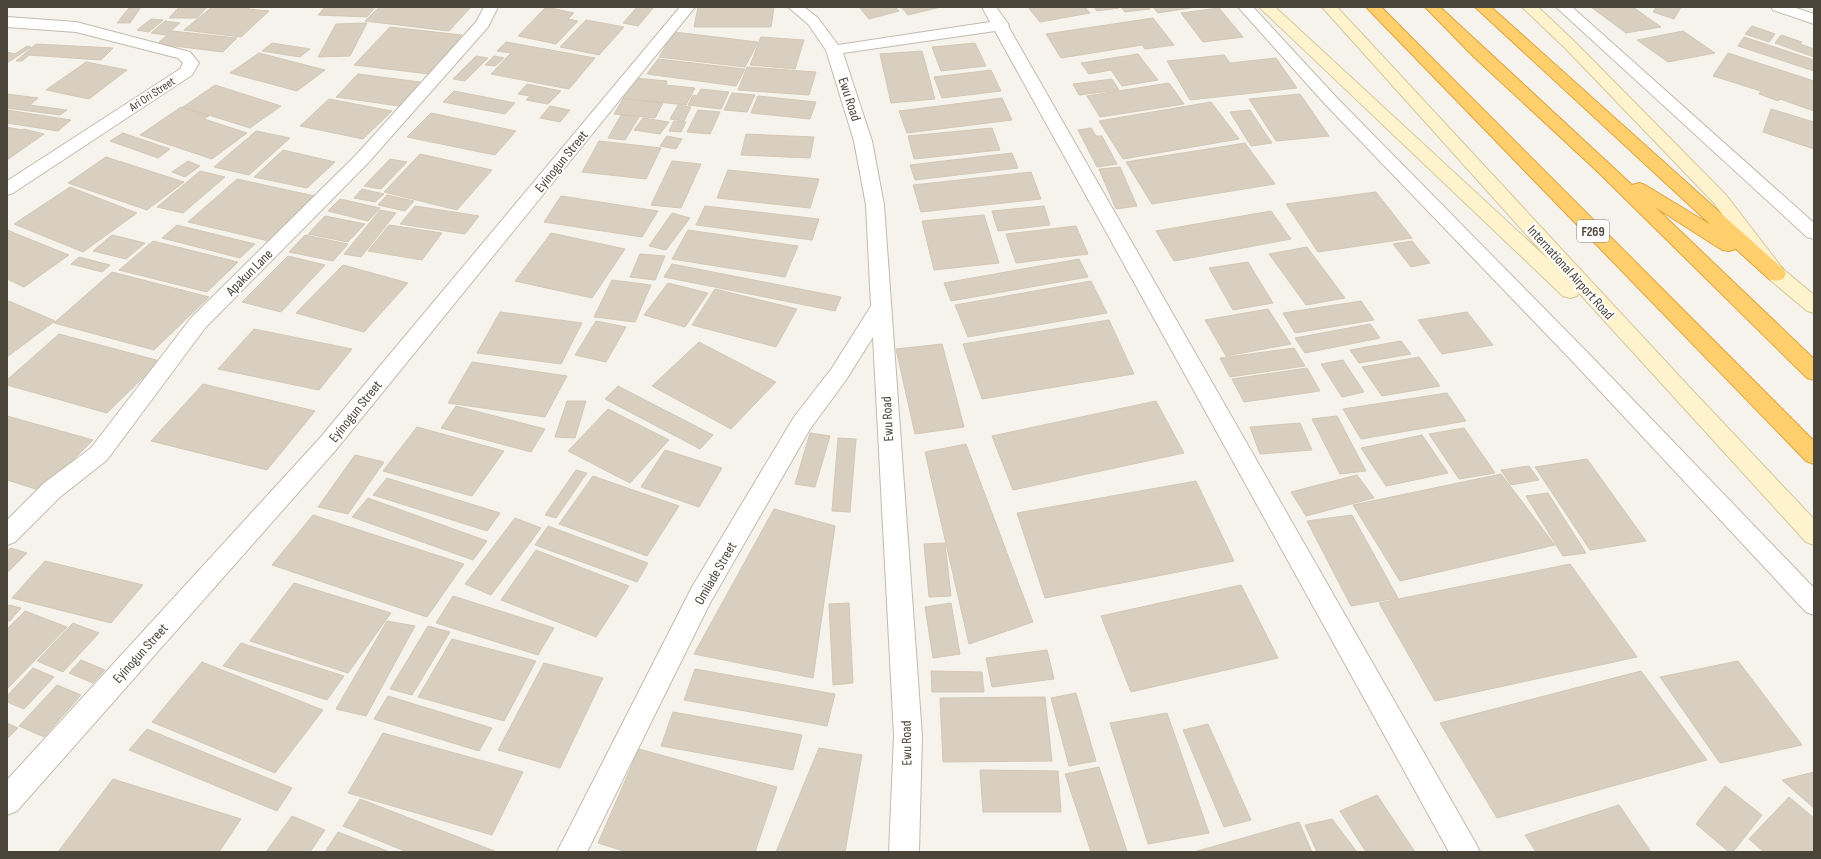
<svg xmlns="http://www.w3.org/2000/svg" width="1821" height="859" viewBox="0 0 1821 859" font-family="'Sofia Sans Condensed',sans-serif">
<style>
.building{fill:#d8cfc1;stroke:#d3c7b4}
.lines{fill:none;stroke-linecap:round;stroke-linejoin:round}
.lane-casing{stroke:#c2bbae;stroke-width:2}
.street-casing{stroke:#c2bbae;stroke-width:2}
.secondary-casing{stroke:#d6c79b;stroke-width:2}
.highway-casing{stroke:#e0a43c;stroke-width:2}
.lane{fill:#fff;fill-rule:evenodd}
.street{fill:#fff;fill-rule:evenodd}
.secondary{fill:#fff3cd;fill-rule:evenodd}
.highway{fill:#ffcf6e;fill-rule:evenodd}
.labels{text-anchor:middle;stroke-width:4;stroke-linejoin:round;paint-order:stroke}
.far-street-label{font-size:12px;fill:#4b4439;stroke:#fff}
.shield{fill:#fff;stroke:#817c74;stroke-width:1}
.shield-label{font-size:13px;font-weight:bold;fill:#4b4439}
.street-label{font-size:14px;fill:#4b4439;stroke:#fff}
</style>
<rect width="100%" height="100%" fill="#f6f3ec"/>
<g class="building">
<polygon points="141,7 130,23 117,23 129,8"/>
<polygon points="179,7 207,7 197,18 169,18"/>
<polygon points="212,7 250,7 248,9 269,11 241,37 184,30"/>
<polygon points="325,7 375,7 367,17 318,15"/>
<polygon points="379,7 471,7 449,31 365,21"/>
<polygon points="546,7 574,13 568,19 578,21 556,44 518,36"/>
<polygon points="637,7 654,7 638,26 623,23"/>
<polygon points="698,7 774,7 771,27 694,27"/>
<polygon points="859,7 895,7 899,11 869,19"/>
<polygon points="901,7 941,7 908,15"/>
<polygon points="1028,7 1085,7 1090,13 1040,22"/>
<polygon points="1094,7 1118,7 1119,8 1097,11"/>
<polygon points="1121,7 1149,7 1150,9 1125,12"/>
<polygon points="1153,7 1196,7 1158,13"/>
<polygon points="1591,7 1633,7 1661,27 1626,33"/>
<polygon points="1656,7 1681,7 1674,19 1653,12"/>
<polygon points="1219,8 1243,37 1203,42 1181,13"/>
<polygon points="1153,18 1174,45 1145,49 1142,45 1061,58 1046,34"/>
<polygon points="151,19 163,20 149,32 137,30"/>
<polygon points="586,20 624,27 599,55 560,47"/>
<polygon points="165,21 180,23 166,35 151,33"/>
<polygon points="367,23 350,56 318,57 336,24"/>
<polygon points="1752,26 1775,34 1769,42 1745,34"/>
<polygon points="390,27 462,35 429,74 354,65"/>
<polygon points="172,31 237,38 223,52 157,44"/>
<polygon points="1683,31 1715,53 1668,62 1637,40"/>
<polygon points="674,32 758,42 745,67 659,57"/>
<polygon points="1781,35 1802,42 1800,44 1814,49 1814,57 1775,43"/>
<polygon points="761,37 804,40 795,69 750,65"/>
<polygon points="1744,37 1814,60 1814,71 1738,46"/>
<polygon points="506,42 595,58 569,89 491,74 511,53 497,51"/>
<polygon points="272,43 310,49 300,57 262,51"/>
<polygon points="975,43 986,66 941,71 932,47"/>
<polygon points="36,44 113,48 101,60 29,55 22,61 16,61"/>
<polygon points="27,46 31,47 7,63 7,52 15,54"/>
<polygon points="922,51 935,99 891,103 880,54"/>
<polygon points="259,53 325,70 297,91 230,73"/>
<polygon points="1728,53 1814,81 1814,111 1780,99 1778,101 1759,94 1761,91 1713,76"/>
<polygon points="1138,54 1158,80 1122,86 1111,70 1089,74 1081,63"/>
<polygon points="1224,55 1230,63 1276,58 1297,88 1190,100 1167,61"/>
<polygon points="476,56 488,58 465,81 453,79"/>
<polygon points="494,56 504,58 495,66 485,65"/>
<polygon points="658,59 745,69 736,86 647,74"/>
<polygon points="86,62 127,70 89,99 46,90"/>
<polygon points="747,67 816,72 809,95 738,90"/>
<polygon points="991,70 1001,91 942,98 934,77"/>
<polygon points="358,74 420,82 399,106 336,97"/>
<polygon points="634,78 667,81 666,85 695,88 686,105 622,98"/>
<polygon points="1112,79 1119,90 1079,95 1073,84"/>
<polygon points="1169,83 1184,104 1100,117 1087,96"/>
<polygon points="527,84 561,91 548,104 526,100 530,96 518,94"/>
<polygon points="215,85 281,106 250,128 183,107"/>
<polygon points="701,89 729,92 721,109 688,105 693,95 697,96"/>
<polygon points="454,91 515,103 505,114 443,102"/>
<polygon points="732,93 755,95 747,112 724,110"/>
<polygon points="7,94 38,98 30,105 67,110 60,115 7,108"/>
<polygon points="1300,94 1329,136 1276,141 1249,99"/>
<polygon points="758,96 816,102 810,119 751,113"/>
<polygon points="1002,98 1012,120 907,133 899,111"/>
<polygon points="329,99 392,111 363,139 300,126"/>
<polygon points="623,99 663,103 655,118 614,114"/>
<polygon points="1211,102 1239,139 1123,159 1099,121"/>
<polygon points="678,105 691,107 684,121 670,119"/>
<polygon points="550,106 570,110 560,122 540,118"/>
<polygon points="181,107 209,116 204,119 247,133 212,159 140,135"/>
<polygon points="1771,109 1814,122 1814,149 1763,132"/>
<polygon points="7,110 71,120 58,131 7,123"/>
<polygon points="698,110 720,112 710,134 687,132"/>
<polygon points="1250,110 1272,143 1251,146 1230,112"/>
<polygon points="431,113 516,131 495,155 407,137"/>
<polygon points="621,115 639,117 625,140 608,138"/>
<polygon points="643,118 669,122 660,134 634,130"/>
<polygon points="674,121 686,122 681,132 669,131"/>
<polygon points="7,127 21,130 24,129 44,134 7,160"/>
<polygon points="992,128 1000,150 914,159 908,136"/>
<polygon points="1091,128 1096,136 1102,136 1117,164 1097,167 1078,130"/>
<polygon points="256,131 290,138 249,175 214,167"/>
<polygon points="123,133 170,149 158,158 110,141"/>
<polygon points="746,134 814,137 810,158 741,155"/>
<polygon points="667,136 682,139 676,149 660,146"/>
<polygon points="599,141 661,148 646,179 582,172"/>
<polygon points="1245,143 1275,184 1152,204 1126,162"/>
<polygon points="283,150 335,162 307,188 254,177"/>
<polygon points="1012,153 1018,168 915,180 910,165"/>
<polygon points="420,154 492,170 457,210 384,192"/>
<polygon points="106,157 184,182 147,210 68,183"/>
<polygon points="390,159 407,162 381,189 364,186"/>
<polygon points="188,161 200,166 185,177 172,172"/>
<polygon points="672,161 701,164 681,208 651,205"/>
<polygon points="1120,167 1137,206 1116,209 1099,169"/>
<polygon points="728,170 819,179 810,208 717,198"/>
<polygon points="200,171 225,177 183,213 157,207"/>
<polygon points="1031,172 1041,199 921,212 913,185"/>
<polygon points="237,179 319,197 273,242 188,222"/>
<polygon points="70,187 137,213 83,252 14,224"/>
<polygon points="362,189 384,194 375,202 354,198"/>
<polygon points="1376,192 1412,238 1318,252 1286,204"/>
<polygon points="387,195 414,201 405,211 378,205"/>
<polygon points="561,196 658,211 642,237 544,222"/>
<polygon points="340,199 380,208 368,221 328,211"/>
<polygon points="415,206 479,216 465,234 400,224"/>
<polygon points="705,206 819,219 812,240 696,225"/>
<polygon points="1044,206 1050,225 998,231 992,211"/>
<polygon points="380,210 396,213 361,257 344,254"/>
<polygon points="1271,211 1291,239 1174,261 1156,231"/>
<polygon points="672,213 690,218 666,250 649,246"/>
<polygon points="984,215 999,263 934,270 922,221"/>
<polygon points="325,216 365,224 348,242 308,234"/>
<polygon points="177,225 255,244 240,258 162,238"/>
<polygon points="389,225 442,233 422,260 368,251"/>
<polygon points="1076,226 1088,254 1016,263 1006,234"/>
<polygon points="7,230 69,255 24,287 7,279"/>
<polygon points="688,230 798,246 785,277 672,259"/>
<polygon points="551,233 625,249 592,298 515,281"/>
<polygon points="112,235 145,243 126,259 93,251"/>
<polygon points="305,235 348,244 333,261 289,252"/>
<polygon points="153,241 238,262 207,292 119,270"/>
<polygon points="1412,241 1430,263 1411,267 1393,244"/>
<polygon points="1307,247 1345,298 1306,305 1269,254"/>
<polygon points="640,254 665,256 655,280 630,277"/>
<polygon points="288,256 325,265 281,312 242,302"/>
<polygon points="79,257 110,265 102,272 71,264"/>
<polygon points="1079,259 1088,277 951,301 944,283"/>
<polygon points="1248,262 1273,303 1233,310 1209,268"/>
<polygon points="672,264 841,297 835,311 664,277"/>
<polygon points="343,265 408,283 364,332 296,313"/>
<polygon points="112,272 209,297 154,350 54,323"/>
<polygon points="612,280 651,285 635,322 594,317"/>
<polygon points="1091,281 1107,313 968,337 955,305"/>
<polygon points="668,283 708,293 685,327 644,315"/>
<polygon points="715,289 797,309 776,347 692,325"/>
<polygon points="9,301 55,321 7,357 7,302"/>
<polygon points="1361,301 1374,320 1295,333 1283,313"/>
<polygon points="1268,309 1291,344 1226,356 1205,320"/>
<polygon points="500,312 582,323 561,364 477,353"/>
<polygon points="1467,312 1493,345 1442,354 1418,320"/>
<polygon points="1109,320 1134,374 982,399 963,344"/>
<polygon points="596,321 626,327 606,362 575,355"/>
<polygon points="1370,324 1380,338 1305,353 1295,338"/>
<polygon points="254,329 352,349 319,390 218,369"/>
<polygon points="59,334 160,361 107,413 7,385 7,380"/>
<polygon points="1401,341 1411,354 1359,363 1350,350"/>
<polygon points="699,342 776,382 731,429 652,386"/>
<polygon points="942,344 964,427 915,434 896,349"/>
<polygon points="1294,348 1305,366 1230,377 1220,358"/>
<polygon points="1419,357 1440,386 1382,396 1362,367"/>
<polygon points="1343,360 1364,392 1342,397 1321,364"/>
<polygon points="472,362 567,376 545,417 448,403"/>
<polygon points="1307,368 1320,391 1244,402 1232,379"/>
<polygon points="203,384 315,411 267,470 151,441"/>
<polygon points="618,386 713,435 700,449 605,399"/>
<polygon points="1447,393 1466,421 1361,439 1343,409"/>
<polygon points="567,401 586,401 575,438 555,437"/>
<polygon points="1156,401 1184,453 1013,490 992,436"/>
<polygon points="456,406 545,429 531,452 441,428"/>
<polygon points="608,409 669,440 630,483 568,451"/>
<polygon points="7,416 93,440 42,491 7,480"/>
<polygon points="1337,416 1366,471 1340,474 1312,419"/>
<polygon points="1300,423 1312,450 1260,454 1250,427"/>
<polygon points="417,427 504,451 472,496 383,471"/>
<polygon points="1464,428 1495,473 1459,479 1429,434"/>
<polygon points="810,433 830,436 815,487 795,484"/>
<polygon points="1422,435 1448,473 1386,486 1361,448"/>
<polygon points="838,438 856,439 850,512 832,511"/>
<polygon points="966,444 1033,622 969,644 925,452"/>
<polygon points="665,450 722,468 699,507 641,487"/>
<polygon points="355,455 384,462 348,514 318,507"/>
<polygon points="1587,459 1646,541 1590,550 1535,467"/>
<polygon points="1529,466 1539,480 1511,485 1501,470"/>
<polygon points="576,470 587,473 556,518 545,515"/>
<polygon points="1501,474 1555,545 1400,581 1353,505"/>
<polygon points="1357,475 1374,498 1306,516 1291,492"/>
<polygon points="593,476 679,506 647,556 559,524"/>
<polygon points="387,478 500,513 487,531 373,495"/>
<polygon points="1196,481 1234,561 1045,598 1017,513"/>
<polygon points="1548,493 1586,553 1563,556 1526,496"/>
<polygon points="368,498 487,541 473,560 352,517"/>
<polygon points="774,509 835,526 813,678 694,654"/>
<polygon points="313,515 464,564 427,617 272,565"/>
<polygon points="1352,515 1398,598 1351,606 1307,521"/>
<polygon points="515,518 541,528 491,595 465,584"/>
<polygon points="548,526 648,563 637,582 535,545"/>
<polygon points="945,543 951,596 929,597 924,544"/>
<polygon points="11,548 27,553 7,573 7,551"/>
<polygon points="536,550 629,586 596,637 501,600"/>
<polygon points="45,561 143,585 111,623 12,598"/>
<polygon points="1570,564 1637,657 1435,701 1379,603"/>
<polygon points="294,583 391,613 348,673 250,641"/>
<polygon points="1241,585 1278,658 1131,692 1101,616"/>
<polygon points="453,596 554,628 538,655 436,623"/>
<polygon points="849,603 853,683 833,685 829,604"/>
<polygon points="951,603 960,654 933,658 925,607"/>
<polygon points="9,605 21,608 10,621 7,621 7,607"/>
<polygon points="25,611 67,627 7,689 7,629"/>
<polygon points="387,621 415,626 366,716 336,709"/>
<polygon points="73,623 99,633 63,672 37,661"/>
<polygon points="428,626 450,632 412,695 390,689"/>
<polygon points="452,639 536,661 504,721 418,697"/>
<polygon points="241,643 344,676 327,700 223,666"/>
<polygon points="1047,650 1054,679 992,687 986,658"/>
<polygon points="81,660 105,670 93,683 69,673"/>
<polygon points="1738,661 1802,745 1720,763 1660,677"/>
<polygon points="202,662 323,710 275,773 152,722"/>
<polygon points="544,663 603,678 560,768 498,750"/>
<polygon points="33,668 54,677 24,709 7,702 7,696"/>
<polygon points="695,669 835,694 827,726 684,700"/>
<polygon points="931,671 982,672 984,692 932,692"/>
<polygon points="1641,671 1707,760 1497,818 1440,723"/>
<polygon points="57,685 81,695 44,737 19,726"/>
<polygon points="1076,693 1096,761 1069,766 1051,698"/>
<polygon points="388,696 492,728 479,751 374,719"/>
<polygon points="1045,697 1052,761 943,762 940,698"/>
<polygon points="673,712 802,735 793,770 661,746"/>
<polygon points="1167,713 1209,833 1148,844 1110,723"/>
<polygon points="7,723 18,728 7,739"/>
<polygon points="1208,724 1251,820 1224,827 1183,730"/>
<polygon points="147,729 292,788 277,811 129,750"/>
<polygon points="383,733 523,772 492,835 348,793"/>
<polygon points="819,748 862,755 845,852 776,852"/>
<polygon points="639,749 777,787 755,852 627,852 598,843"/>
<polygon points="1099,767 1127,851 1091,852 1065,774"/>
<polygon points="980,770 1058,771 1061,812 983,812"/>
<polygon points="1814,772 1814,808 1782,780"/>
<polygon points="113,779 241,819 219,852 58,852"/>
<polygon points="1725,786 1762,815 1733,852 1729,852 1696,824"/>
<polygon points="1377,795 1415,852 1366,852 1340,811"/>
<polygon points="1789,797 1814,818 1814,852 1764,852 1749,839"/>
<polygon points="360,799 497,852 407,852 343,826"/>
<polygon points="1619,805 1651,852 1536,852 1525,835"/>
<polygon points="292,816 325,830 310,852 266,852"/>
<polygon points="1332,819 1357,852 1317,852 1305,825"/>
<polygon points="1299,822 1312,852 1194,852"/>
<polygon points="338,832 390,852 325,852"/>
</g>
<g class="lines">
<defs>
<polygon id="lane" points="1238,7 1253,7 1337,98 1588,353 1814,588 1814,615 1806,612 1574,363 1325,104"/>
<g id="street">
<polygon points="484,7 498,7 488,27 368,163 205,328 107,460 60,497 15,542 7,545 7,520 44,483 91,448 191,318 356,155 476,22"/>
<polygon points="680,7 695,7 335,451 17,811 7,815 7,780 319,439"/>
<polygon points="788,7 804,7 818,18 838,45 990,22 982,7 996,7 1009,25 1008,26 1475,842 1480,852 1449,852 995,31 843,53 872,141 884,205 922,736 919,852 889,852 894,736 873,337 846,380 810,429 710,603 587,852 557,852 692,587 794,417 832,368 871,306 866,205 854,141 826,50 808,24"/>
<polygon points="1556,7 1572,7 1814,223 1814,239 1807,237"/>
<polygon points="1771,7 1793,7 1814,14 1814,24 1773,10"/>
<polygon points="7,17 76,22 190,52 199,63 192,75 13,193 7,195 7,181 180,69 183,63 178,58 76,32 7,27"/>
</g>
<g id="secondary">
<polygon points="1259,7 1275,7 1550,261 1322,7 1337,7 1694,392 1814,519 1814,545 1806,542 1579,293 1577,296 1570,298 1563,296"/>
<polygon points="1522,7 1538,7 1575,42 1726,195 1783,269 1814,295 1814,313 1807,311 1769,279 1714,203 1565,48"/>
</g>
<g id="highway">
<polygon points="1366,7 1381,7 1814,441 1814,464 1806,461"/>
<polygon points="1425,7 1440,7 1632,185 1639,183 1645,185 1711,225 1475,7 1491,7 1783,269 1786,274 1783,279 1776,281 1769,279 1736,249 1729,251 1722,250 1655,207 1814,359 1814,380 1807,378 1597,171 1474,57"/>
</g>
</defs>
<use href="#lane" class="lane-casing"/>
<use href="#street" class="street-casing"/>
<use href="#secondary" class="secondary-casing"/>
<use href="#highway" class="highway-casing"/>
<use href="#lane" class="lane"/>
<use href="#street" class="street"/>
<use href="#secondary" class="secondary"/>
<use href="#highway" class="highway"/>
</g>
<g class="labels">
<g class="far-street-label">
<text transform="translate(152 94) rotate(-33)" y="4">Ari Ori Street</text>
</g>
<rect class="shield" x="1577" y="220" width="32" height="22" rx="3"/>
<g class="shield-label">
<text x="1593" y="236">F269</text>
</g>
<g class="street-label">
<text transform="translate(850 99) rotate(72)" y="5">Ewu Road</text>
<text transform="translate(561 161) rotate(-51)" y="5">Eyinogun Street</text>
<text transform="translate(249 272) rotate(-45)" y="5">Apakun Lane</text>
<text transform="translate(1571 272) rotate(48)" y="5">International Airport Road</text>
<text transform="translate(355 411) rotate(-51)" y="5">Eyinogun Street</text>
<text transform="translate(887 419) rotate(-93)" y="5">Ewu Road</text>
<text transform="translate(715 573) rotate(-60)" y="5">Omilade Street</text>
<text transform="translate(140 653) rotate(-48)" y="5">Eyinogun Street</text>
<text transform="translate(906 743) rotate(-91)" y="5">Ewu Road</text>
</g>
</g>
<rect width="1821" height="859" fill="none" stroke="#4b4439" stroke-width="16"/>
</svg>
